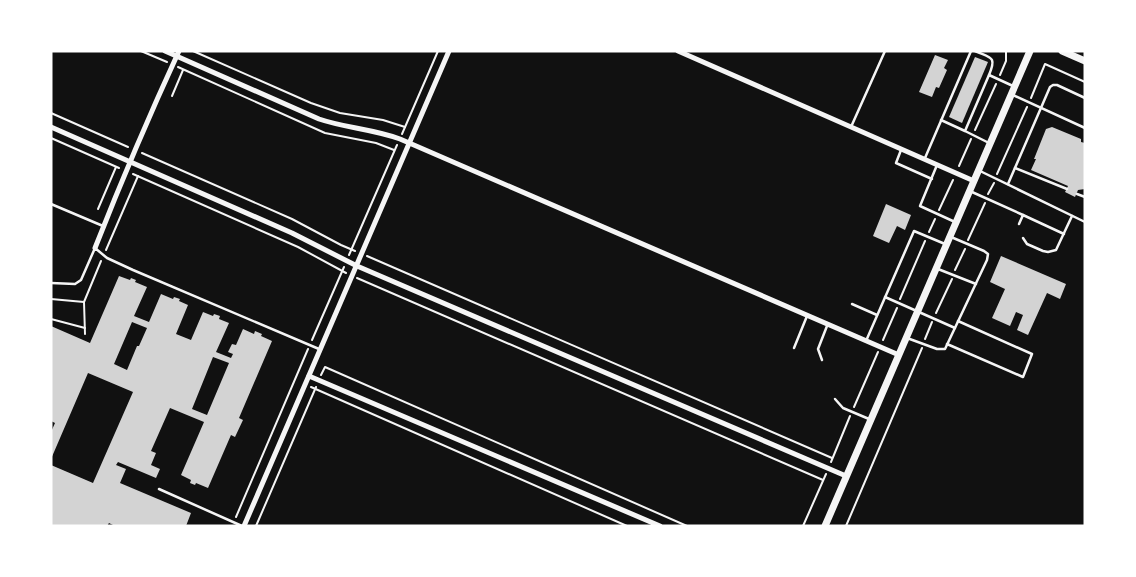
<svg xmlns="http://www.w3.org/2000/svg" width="1136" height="577" viewBox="0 0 1136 577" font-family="'Noto Sans',sans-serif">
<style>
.building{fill:#d3d3d3;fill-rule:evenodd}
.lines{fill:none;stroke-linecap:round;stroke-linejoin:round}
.path{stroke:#f5f5f5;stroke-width:2}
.service{stroke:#f5f5f5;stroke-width:2.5}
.minor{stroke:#f5f5f5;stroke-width:5}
.tertiary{stroke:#f5f5f5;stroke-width:7}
</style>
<rect width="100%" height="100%" fill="#111"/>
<g class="building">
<polygon points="935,55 948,60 944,68 947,70 939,88 936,87 932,97 919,92"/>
<polygon points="975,57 988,62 962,123 949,117"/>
<polygon points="1052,127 1081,139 1081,142 1085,143 1085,189 1078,190 1075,197 1065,192 1068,186 1031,170 1036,159 1034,159 1046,129"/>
<polygon points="886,204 911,215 905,230 897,226 889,243 873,236"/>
<polygon points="1001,256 1066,284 1060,299 1047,293 1028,335 1017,330 1023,315 1016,312 1010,326 992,318 1005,289 990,282"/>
<path d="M 119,276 L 130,280 L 131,278 L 136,280 L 135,282 L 147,287 L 134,316 L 149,322 L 161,294 L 173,299 L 174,297 L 180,299 L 179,301 L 188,305 L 176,334 L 191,340 L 203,312 L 213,316 L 214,314 L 220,316 L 219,319 L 229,323 L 216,352 L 231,358 L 233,354 L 228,352 L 232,344 L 236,345 L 243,329 L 254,334 L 255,331 L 262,334 L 261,336 L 272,341 L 239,418 L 243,420 L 235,437 L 231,435 L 208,488 L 196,483 L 195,485 L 190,483 L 191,480 L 181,475 L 204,422 L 170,408 L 151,451 L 156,453 L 151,465 L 160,469 L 156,478 L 118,462 L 116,465 L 126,469 L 120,483 L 191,513 L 186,526 L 115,526 L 109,523 L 107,526 L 51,526 L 51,465 L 93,483 L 133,392 L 88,373 L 51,459 L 51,432 L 55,423 L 51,421 L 51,326 L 90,343 ZM 132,322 L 147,328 L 139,346 L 137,346 L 127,370 L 114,364 ZM 213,357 L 229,363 L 207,415 L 192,409 Z"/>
</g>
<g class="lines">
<g class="path">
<polyline points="141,51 167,62"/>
<polyline points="193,51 311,103 340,113 383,120 405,127"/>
<polyline points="178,67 325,133 376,143 394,150"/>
<polyline points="1000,75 1006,61 1006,51"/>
<polyline points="172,96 183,70"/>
<polyline points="1031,98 1045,64 1085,82"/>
<polyline points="51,113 128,147"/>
<polyline points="975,130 996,84"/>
<polyline points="402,134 438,51"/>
<polyline points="51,138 119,168"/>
<polyline points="142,153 292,219 341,245 355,251"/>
<polyline points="959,166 971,139"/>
<polyline points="133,174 298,247 346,273"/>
<polyline points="997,174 1027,107"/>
<polyline points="988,194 994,183"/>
<polyline points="98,209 116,167"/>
<polyline points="939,210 953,180"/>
<polyline points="929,232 935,219"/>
<polyline points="968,240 985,203"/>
<polyline points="106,250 138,176"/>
<polyline points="349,255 397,145"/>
<polyline points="367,256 832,458"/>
<polyline points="955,270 965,249"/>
<polyline points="357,278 823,480"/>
<polyline points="51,299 84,302 101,261"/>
<polyline points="900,299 925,241"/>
<polyline points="84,302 85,334"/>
<polyline points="936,313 952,279"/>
<polyline points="51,319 85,328"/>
<polyline points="925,339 932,322"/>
<polyline points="312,340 344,267"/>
<polyline points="883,340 897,308"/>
<polyline points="321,375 325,367 687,526"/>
<polyline points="311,387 627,526"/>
<polyline points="854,407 878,352"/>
<polyline points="831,462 850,416"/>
<polyline points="236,517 308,349"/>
<polyline points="256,526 316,387"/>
<polyline points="803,526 826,474"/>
<polyline points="846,526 922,348"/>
</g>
<g class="service">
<path d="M 975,51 C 991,58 997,56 989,75"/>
<polyline points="1013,95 1085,128"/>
<polyline points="941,120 965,131"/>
<polyline points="851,127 885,51"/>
<polyline points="989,143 965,131 989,75 1013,86"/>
<polyline points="901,150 896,163 932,179"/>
<polyline points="925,158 971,51"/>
<polyline points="937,165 920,206 955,222"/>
<polyline points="1015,168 1067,189"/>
<polyline points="980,171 1085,222"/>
<polyline points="1008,184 1050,87 1053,85 1057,85 1085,98"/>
<polyline points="972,192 1023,215"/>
<polyline points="1077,194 1085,197"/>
<polyline points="51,204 103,226"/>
<polyline points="1019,224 1023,215 1064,234"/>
<polyline points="1023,238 1027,244 1043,251 1048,252 1056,250 1072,216"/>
<polyline points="938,269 976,284"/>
<polyline points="51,283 75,284 81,280 95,248 107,258 133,270 319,349"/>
<polyline points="885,297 955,328"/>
<polyline points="852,304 877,315"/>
<polyline points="907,338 937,349 945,349 987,260 988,254 984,251 951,237"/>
<polyline points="866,341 914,231 945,244"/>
<polyline points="947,344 1023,377 1032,354 958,321"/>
<polyline points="794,348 807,316"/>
<polyline points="822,360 818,349 827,326"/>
<polyline points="835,399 843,408 869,419"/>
<polyline points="159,489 242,526"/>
</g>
<g class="minor">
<path d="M 165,51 L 319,119 C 345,128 373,129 400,139 L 899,355"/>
<polyline points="678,51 974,181"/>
<polyline points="51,127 292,233 357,266 846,476"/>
<path d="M 95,248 C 121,182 149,116 179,51"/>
<polyline points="309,376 660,526"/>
<polyline points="244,526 449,51"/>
</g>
<g class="tertiary">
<polyline points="1062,51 1085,61"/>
<polyline points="825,526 1030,51"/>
</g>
</g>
<rect width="1136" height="577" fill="none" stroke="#ffffff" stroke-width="105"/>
</svg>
